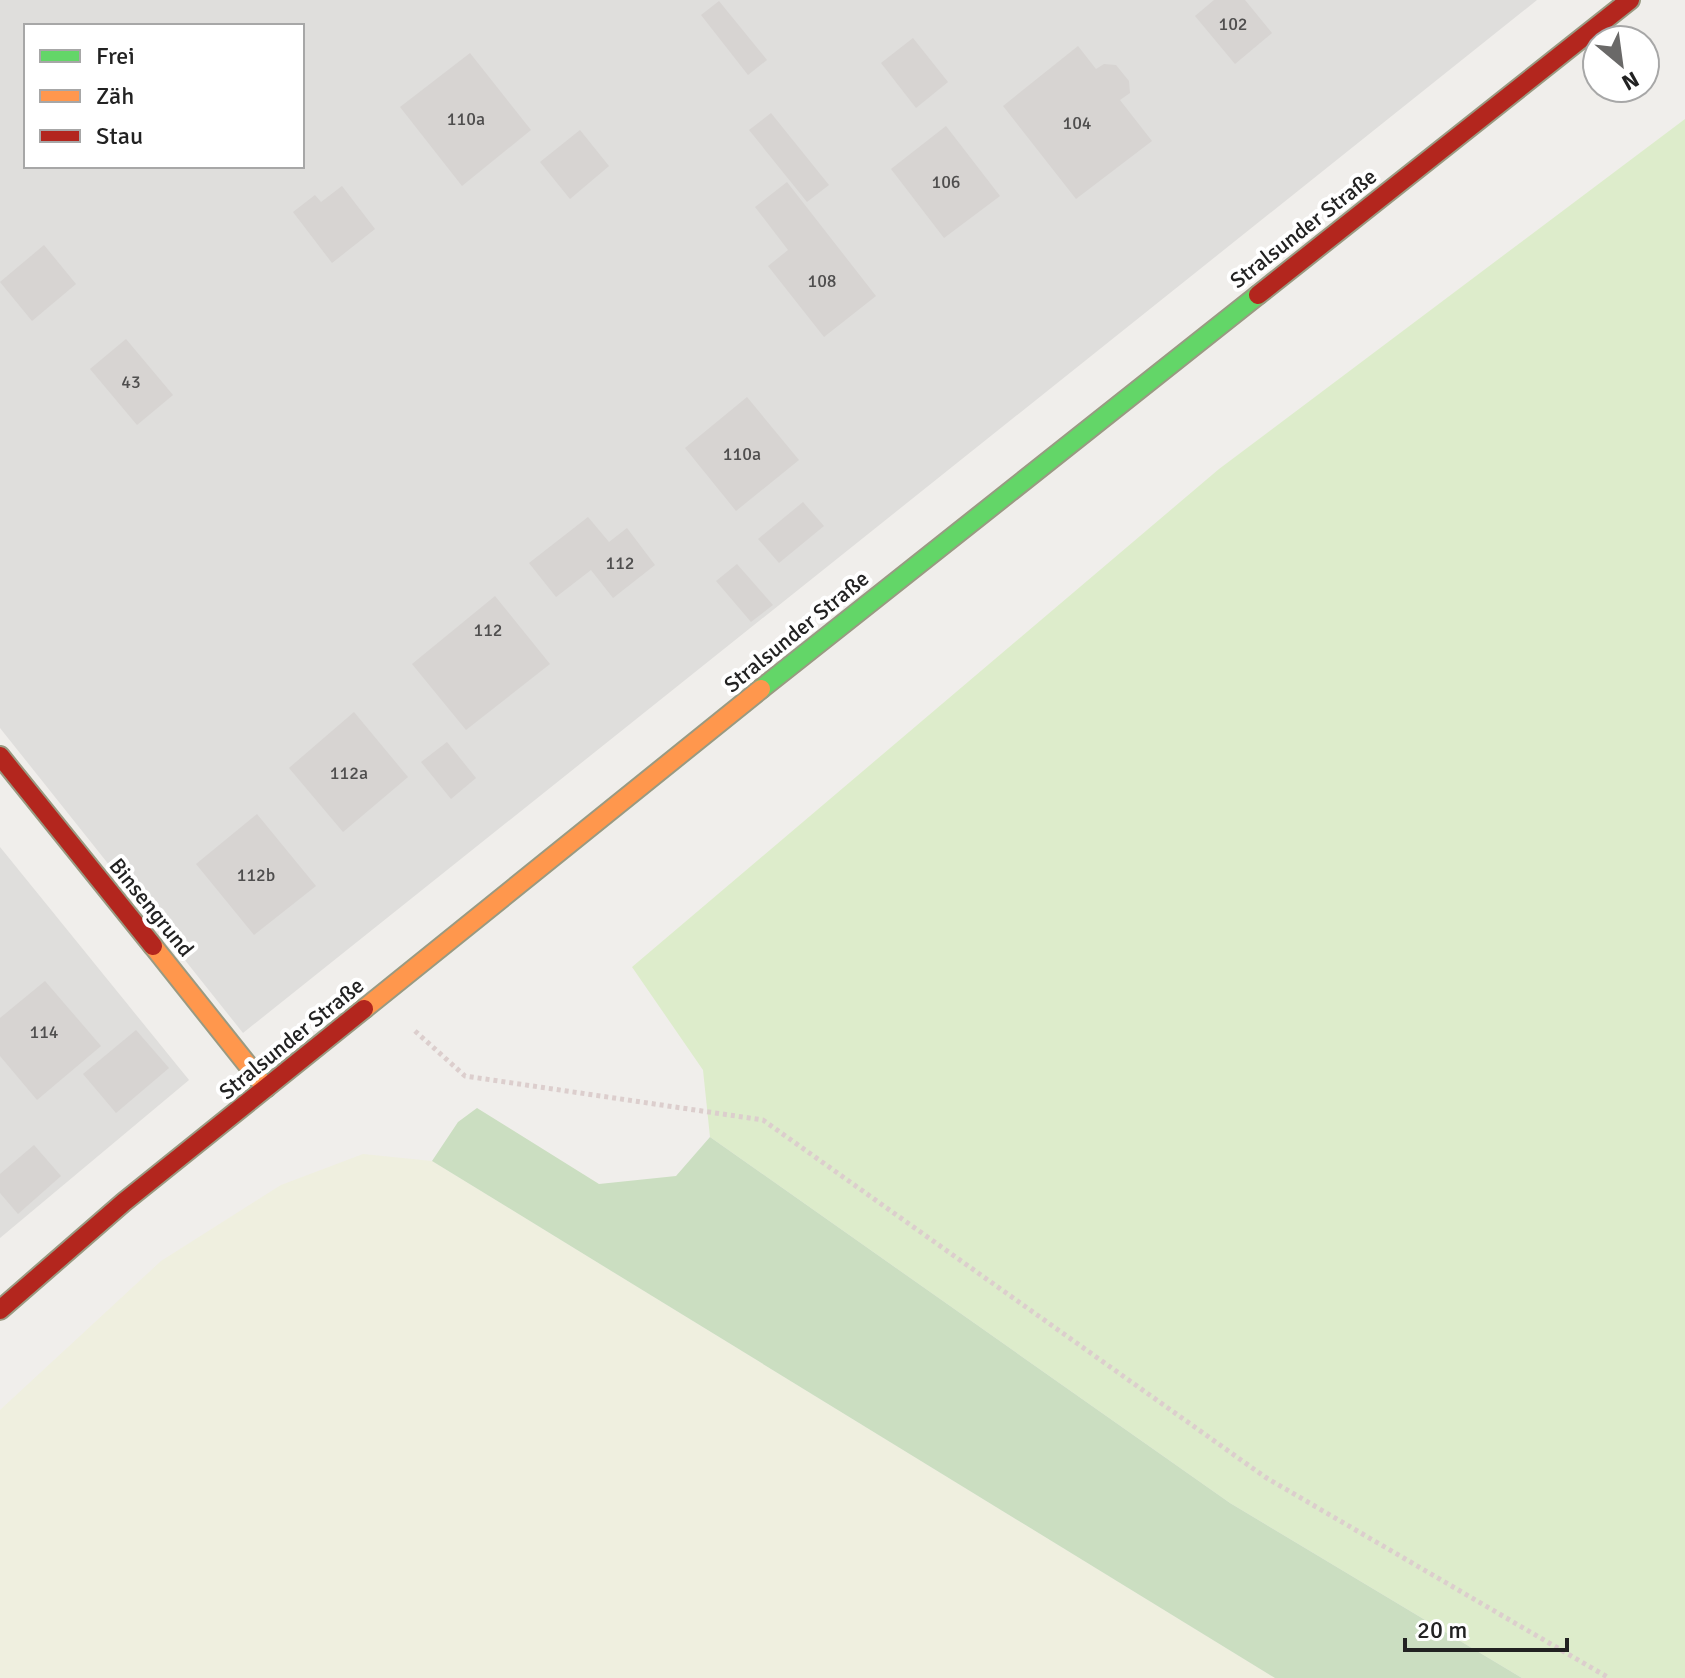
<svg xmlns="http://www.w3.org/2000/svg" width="1685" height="1678" viewBox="0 0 1685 1678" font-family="Signika,sans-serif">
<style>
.residential{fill:#dfdedc;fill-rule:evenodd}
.farmland{fill:#efefdf}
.grass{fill:#ddeccb}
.forest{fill:#cbdec1}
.building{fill:#d7d4d2}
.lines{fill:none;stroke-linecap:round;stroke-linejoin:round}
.fast-casing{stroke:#999a82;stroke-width:22}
.slow-casing{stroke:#999a82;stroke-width:22}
.jam-casing{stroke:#999a82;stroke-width:22}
.path{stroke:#dccecd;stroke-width:5;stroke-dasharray:4 4;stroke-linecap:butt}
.fast{stroke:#63d668;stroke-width:18}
.slow{stroke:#ff974d;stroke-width:18}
.jam{stroke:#b3261e;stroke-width:18}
.labels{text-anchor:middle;stroke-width:8;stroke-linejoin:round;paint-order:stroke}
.number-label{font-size:18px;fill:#4f4e4e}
.street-label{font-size:22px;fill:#222;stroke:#fff}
</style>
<rect width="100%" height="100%" fill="#f0eeeb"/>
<g class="residential">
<path d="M 0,0 L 1537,0 L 243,1033 L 0,728 ZM 26,26 L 302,26 L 302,166 L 26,166 Z"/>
<polygon points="0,847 189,1080 0,1238"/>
</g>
<polygon class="farmland" points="363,1154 432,1161 1275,1678 0,1678 0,1410 161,1261 281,1185"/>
<polygon class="grass" points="1685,119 1685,1678 1522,1678 1230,1503 710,1137 703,1070 632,967 1219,469"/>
<polygon class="forest" points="477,1108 599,1184 676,1176 710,1137 1230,1503 1522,1678 1275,1678 432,1161 458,1122"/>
<g class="building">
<polygon points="1214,0 1245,0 1272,33 1235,64 1195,16"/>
<polygon points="719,1 767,60 748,75 701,15"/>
<polygon points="913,38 948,82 916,108 881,63"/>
<polygon points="1078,46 1096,69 1104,64 1116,65 1129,81 1130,93 1120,100 1152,141 1076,199 1003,106"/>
<polygon points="470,53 531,130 462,186 400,107"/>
<polygon points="771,113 829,185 807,202 749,130"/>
<polygon points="946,126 1000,196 944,238 891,169"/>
<polygon points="580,130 609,166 570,199 540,162"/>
<polygon points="787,182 876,296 824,337 768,266 788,250 755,207"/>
<polygon points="342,186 375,229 332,263 293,212 315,195 321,202"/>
<polygon points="44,245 76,284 32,321 0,282"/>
<polygon points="126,339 173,395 137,425 90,369"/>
<polygon points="747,397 799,460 736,511 685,448"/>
<polygon points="803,502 824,526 779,563 758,539"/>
<polygon points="588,517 609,542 627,528 655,565 613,598 591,570 556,597 529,563"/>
<polygon points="737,564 773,605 751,622 716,581"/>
<polygon points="495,596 550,664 466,730 412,664"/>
<polygon points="354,712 408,777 343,832 289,768"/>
<polygon points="447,742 476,778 451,799 421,762"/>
<polygon points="257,814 316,886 254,935 196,864"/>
<polygon points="45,981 101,1046 37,1100 0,1056 0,1018"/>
<polygon points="136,1030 169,1068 116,1113 83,1074"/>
<polygon points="34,1145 61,1176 18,1214 0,1193 0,1174"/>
</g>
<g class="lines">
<defs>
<polyline id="fast" points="761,689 1258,295"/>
<g id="slow">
<polyline points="153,946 266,1088"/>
<polyline points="364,1009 761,689"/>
</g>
<g id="jam">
<polyline points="1258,295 1630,0"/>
<polyline points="0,756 153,946"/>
<polyline points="0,1310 124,1202 364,1009"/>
</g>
</defs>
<use href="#fast" class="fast-casing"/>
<use href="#slow" class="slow-casing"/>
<use href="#jam" class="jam-casing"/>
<polyline class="path" points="415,1031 465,1076 763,1120 1265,1477 1609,1678"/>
<use href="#fast" class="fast"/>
<use href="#slow" class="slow"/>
<use href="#jam" class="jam"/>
</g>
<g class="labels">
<g class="number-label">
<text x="1233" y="30">102</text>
<text x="466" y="125">110a</text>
<text x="1077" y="129">104</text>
<text x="946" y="188">106</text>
<text x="822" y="287">108</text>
<text x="131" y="388">43</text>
<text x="742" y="460">110a</text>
<text x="620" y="569">112</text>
<text x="488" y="636">112</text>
<text x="349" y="779">112a</text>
<text x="256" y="881">112b</text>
<text x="44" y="1038">114</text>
</g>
<g class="street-label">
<text transform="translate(1303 228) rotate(-38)" y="8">Stralsunder Straße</text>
<text transform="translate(796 631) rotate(-39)" y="8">Stralsunder Straße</text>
<text transform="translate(152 907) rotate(51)" y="8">Binsengrund</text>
<text transform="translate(291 1038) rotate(-39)" y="8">Stralsunder Straße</text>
</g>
</g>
<rect x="24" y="24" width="280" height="144" fill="#ffffff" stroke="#a7a7a7" stroke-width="2"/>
<rect x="40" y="50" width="40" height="12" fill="#63d668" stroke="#a7a7a7" stroke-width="2"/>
<text x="96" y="64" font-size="24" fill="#222222">Frei</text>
<rect x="40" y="90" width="40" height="12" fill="#ff974d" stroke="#a7a7a7" stroke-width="2"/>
<text x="96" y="104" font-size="24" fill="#222222">Zäh</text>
<rect x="40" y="130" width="40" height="12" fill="#b3261e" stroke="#a7a7a7" stroke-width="2"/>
<text x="96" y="144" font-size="24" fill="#222222">Stau</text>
<g transform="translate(1621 64) rotate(151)"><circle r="38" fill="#ffffff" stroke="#a7a7a7" stroke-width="2"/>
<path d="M0-6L14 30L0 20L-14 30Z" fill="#6a6968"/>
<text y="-12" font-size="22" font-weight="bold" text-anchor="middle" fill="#222222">N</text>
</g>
<path d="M1405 1638v12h162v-12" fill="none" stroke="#222222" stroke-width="4"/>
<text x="1417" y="1638" font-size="24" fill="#222222" stroke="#ffffff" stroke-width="6" paint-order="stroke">20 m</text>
</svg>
